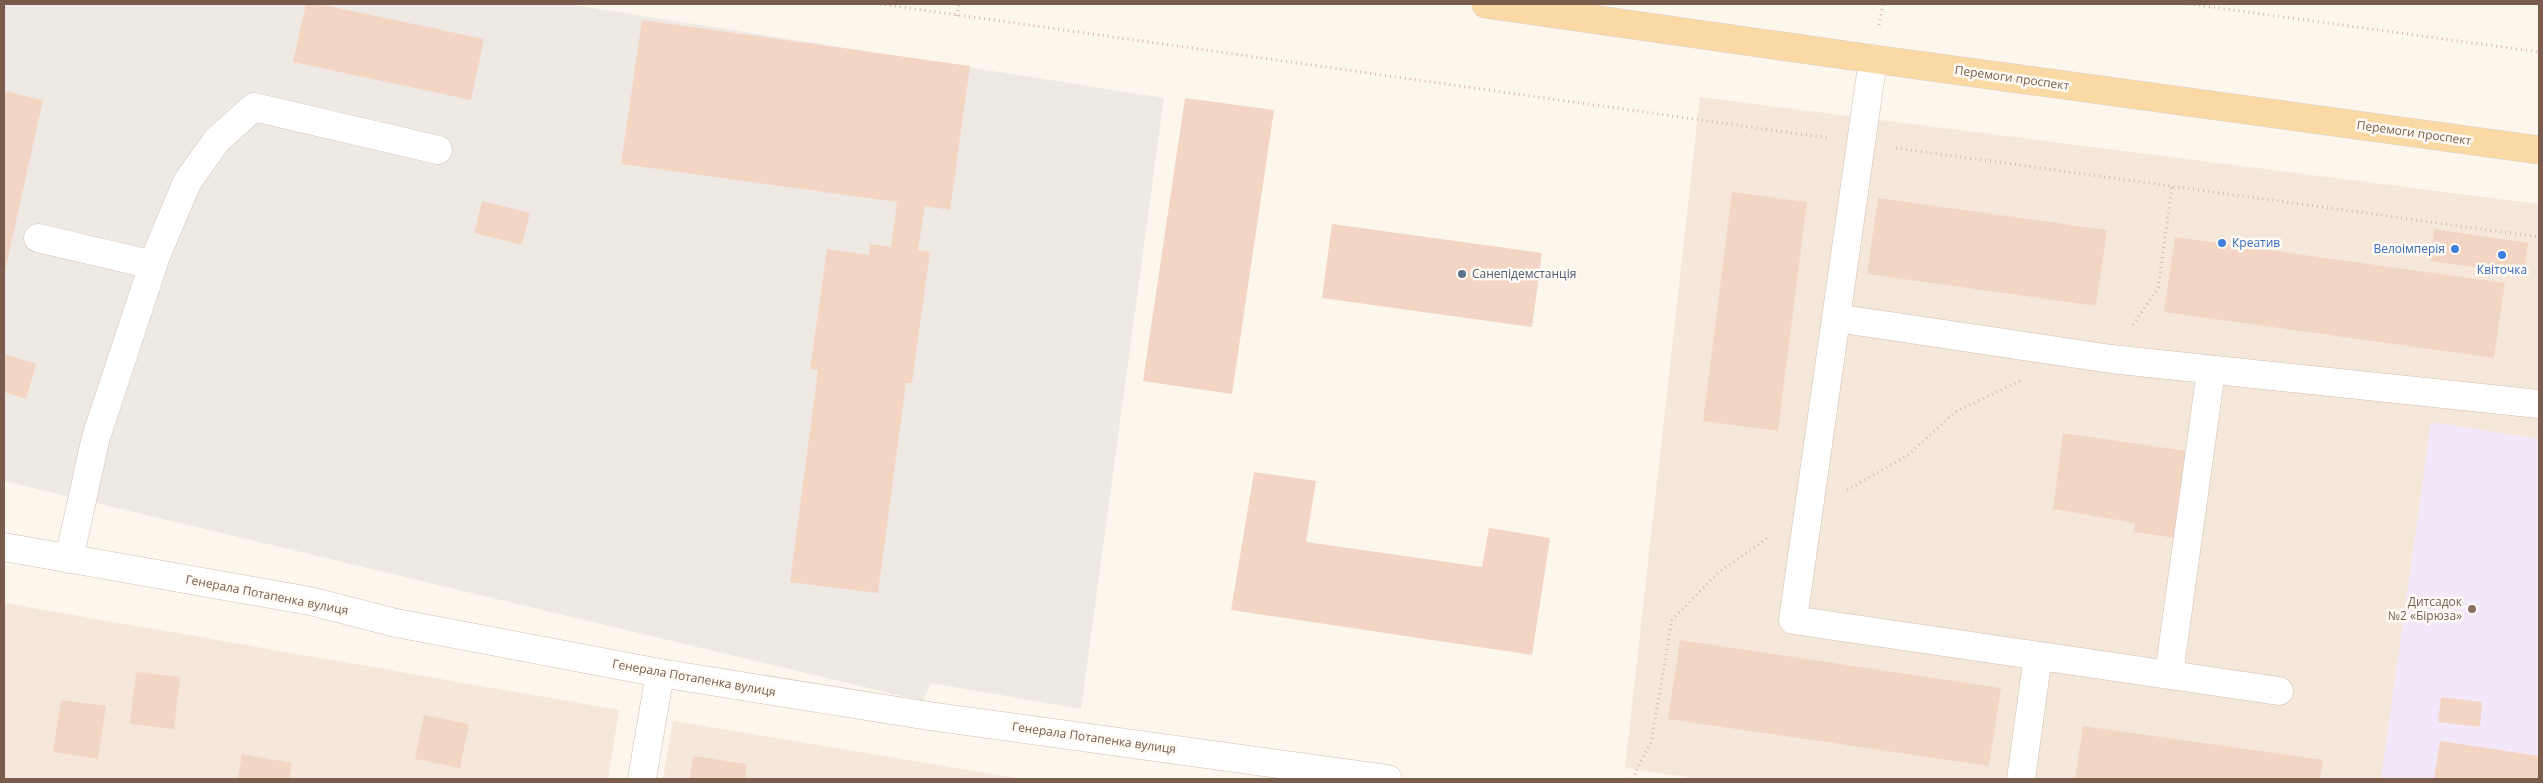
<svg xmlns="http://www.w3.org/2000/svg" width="2543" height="783" viewBox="0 0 2543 783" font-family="'Open Sans',sans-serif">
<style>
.residential{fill:#f5e8da}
.industrial{fill:#efe9e4}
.education{fill:#f3e8fa}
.building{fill:#f3d5c3}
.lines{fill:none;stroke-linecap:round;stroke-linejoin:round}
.minor-casing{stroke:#d1beb0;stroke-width:29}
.major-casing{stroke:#dad1cd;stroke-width:29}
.path{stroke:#d9b8a5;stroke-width:3;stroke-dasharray:1 4;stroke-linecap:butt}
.minor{stroke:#fff;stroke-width:28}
.major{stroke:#fbd9a5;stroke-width:28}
.shop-dot{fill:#3f7fe0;stroke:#fffaf3;stroke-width:2}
.service-dot{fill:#5c6f8a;stroke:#fffaf3;stroke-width:2}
.education-dot{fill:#8d6e63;stroke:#fffaf3;stroke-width:2}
.labels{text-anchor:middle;stroke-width:5;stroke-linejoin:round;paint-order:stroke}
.street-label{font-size:12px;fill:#7a5c4d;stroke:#fffaf3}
.shop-label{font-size:12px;fill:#366cbe;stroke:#fffaf3;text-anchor:start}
.service-label{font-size:12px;fill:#4e5e75;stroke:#fffaf3;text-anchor:start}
.education-label{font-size:12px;fill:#785e54;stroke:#fffaf3;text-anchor:end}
</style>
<rect width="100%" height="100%" fill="#fdf6ec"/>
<g class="residential">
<polygon points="1700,97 2539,204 2539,779 1701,779 1625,768"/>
<polygon points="4,603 619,710 608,779 4,779"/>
<polygon points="673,721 1022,779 663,779"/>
</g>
<polygon class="industrial" points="4,4 567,4 1164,98 1081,709 931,683 923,701 4,481"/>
<polygon class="education" points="2431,422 2539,439 2539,779 2381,779"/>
<g class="building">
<polygon points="306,4 319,4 484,39 471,100 293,62"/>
<polygon points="642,20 970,66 950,210 925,206 918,250 930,252 912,383 906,383 878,593 790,582 818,370 810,369 827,249 869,255 870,244 891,247 897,202 621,164"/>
<polygon points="4,91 43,100 5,271 4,271"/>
<polygon points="1185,98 1274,110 1232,394 1143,381"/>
<polygon points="1732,192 1807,202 1778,431 1703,421"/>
<polygon points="1878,198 2107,230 2096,306 1867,274"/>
<polygon points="482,201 530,213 522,245 474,233"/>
<polygon points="1332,224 1542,253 1532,327 1322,298"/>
<polygon points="2434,229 2528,243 2524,274 2430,261"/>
<polygon points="2175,237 2505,283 2494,358 2164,312"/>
<polygon points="4,354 36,364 26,399 4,392"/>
<polygon points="2063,433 2187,451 2175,538 2134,532 2135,523 2053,509"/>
<polygon points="1254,472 1316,481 1306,542 1482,567 1489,528 1550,538 1532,655 1231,610"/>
<polygon points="1680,640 2001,688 1989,766 1668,719"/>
<polygon points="136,672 180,677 174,729 130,724"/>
<polygon points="2441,697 2482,702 2480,727 2438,722"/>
<polygon points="61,700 106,706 98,759 53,752"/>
<polygon points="424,715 469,724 460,768 415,759"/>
<polygon points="2083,726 2323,760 2320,779 2075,779"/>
<polygon points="2440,741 2539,756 2539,779 2434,779"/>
<polygon points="242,754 292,763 289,779 238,779"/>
<polygon points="693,756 747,764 745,779 690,779"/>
</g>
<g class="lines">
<defs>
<g id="minor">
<polyline points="38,238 153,265"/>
<polyline points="1836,318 1873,59"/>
<polyline points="4,547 310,601 396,623 660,673 929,716 1388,779"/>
<polyline points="69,559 96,437 156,256 187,182 217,140 254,107 438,150"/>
<polyline points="2169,674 2211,371"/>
<polyline points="2279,691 1793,620 1836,318 2111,359 2539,404"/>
<polyline points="642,779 660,673"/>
<polyline points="2021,779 2038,656"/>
</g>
<polyline id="major" points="1486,4 1873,59 2539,150"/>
</defs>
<use href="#minor" class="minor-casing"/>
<use href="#major" class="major-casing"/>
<g class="path">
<polyline points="880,4 1828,138"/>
<polyline points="2189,4 2539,52"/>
<polyline points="957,16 959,4"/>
<polyline points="1879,25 1883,4"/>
<polyline points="1896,148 2539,237"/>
<polyline points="2133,325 2158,288 2172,187"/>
<polyline points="1847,490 1908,455 1955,412 2020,381"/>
<polyline points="1632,779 1651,742 1672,620 1718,573 1769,537"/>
</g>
<use href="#minor" class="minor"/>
<use href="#major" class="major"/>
</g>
<g class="shop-dot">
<circle cx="2222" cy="243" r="5"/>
<circle cx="2455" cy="249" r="5"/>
<circle cx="2502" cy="255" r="5"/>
</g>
<circle class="service-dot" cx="1462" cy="274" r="5"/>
<circle class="education-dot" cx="2472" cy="609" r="5"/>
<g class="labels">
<g class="street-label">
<text transform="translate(2012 78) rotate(8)" y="4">Перемоги проспект</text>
<text transform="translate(2414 133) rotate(8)" y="4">Перемоги проспект</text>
<text transform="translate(267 595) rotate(11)" y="4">Генерала Потапенка вулиця</text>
<text transform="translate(694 678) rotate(10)" y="4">Генерала Потапенка вулиця</text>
<text transform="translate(1094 738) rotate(8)" y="4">Генерала Потапенка вулиця</text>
</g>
<g class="shop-label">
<text x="2232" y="247">Креатив</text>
<text x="2445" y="253" text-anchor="end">Велоімперія</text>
<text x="2502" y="274" text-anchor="middle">Квіточка</text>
</g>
<g class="service-label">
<text x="1472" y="278">Санепідемстанція</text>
</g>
<g class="education-label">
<text x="2462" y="606">Дитсадок<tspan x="2462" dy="14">№2 «Бірюза»</tspan></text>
</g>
</g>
<rect width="2543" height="783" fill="none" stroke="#7a5c4d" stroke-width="10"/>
</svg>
